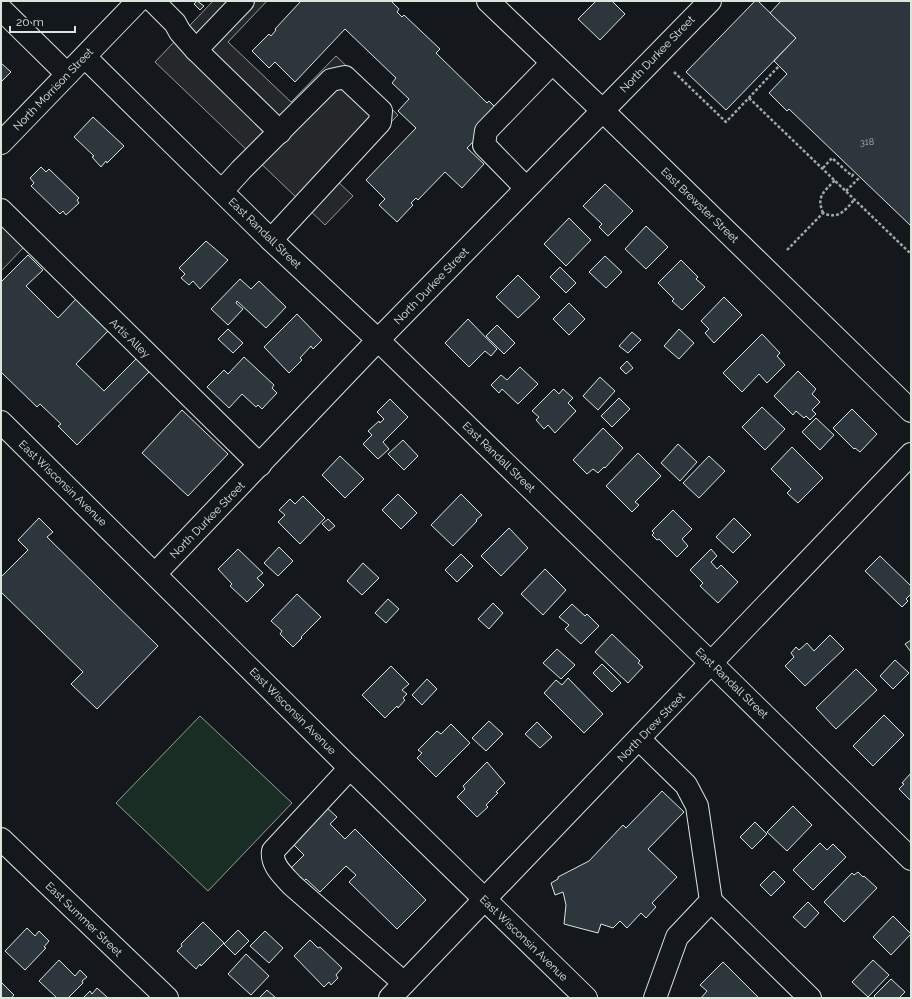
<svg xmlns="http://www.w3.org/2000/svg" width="912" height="999" viewBox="0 0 912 999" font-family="Raleway,sans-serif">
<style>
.green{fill:#1a2d24;stroke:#939e99}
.parking{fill:#24282b;stroke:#939e99}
.building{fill:#2c363c;stroke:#d8e6dc}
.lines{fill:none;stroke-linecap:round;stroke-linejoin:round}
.minor-casing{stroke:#d8e6dc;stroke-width:24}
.major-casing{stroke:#d8e6dc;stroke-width:24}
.path{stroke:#9da8a2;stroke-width:2.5;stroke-dasharray:3 2;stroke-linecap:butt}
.minor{stroke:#14181c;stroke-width:22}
.major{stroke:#14181c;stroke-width:22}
.labels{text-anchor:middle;stroke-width:3;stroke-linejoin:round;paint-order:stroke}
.number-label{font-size:9px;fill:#adbab4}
.street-label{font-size:11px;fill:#d8e6dc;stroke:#14181c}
</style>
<rect width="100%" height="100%" fill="#14181c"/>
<polygon class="green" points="200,716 292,803 208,891 116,803"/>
<g class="parking">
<polygon points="213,1 267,1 228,42 291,102 336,56 398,115 335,179 353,196 325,225 155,62"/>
<polygon points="1,225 24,247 1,271"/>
</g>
<g class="building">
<polygon points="197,1 204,6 200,10 194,4"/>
<polygon points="301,1 391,1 399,9 397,12 402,17 404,15 440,49 436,53 487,103 489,101 501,113 467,148 484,164 462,188 445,172 418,200 416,198 411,203 413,205 397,222 379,205 385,199 366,180 416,128 398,111 409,99 392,83 396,78 345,29 295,82 275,62 269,68 252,51 269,34 271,36 276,30 275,29"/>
<polygon points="596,1 612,1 625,14 600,40 578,19"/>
<polygon points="755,1 758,1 796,38 726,110 686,72"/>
<polygon points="781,1 911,1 911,226 789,109 787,111 769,93 787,74 774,61 796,38 770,13"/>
<polygon points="1,63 11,72 1,82"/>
<polygon points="93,117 124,146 107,163 106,161 101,167 92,157 94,156 74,137"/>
<polygon points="41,167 46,172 49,169 79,198 77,200 79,203 66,215 63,211 60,214 31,186 34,183 30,178"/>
<polygon points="605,184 633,211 608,236 599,227 602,224 583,206"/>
<polygon points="569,218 591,240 566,266 544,244"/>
<polygon points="646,226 668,247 646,269 625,249"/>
<polygon points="206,241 228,260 200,289 193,281 189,285 181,278 185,274 179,268"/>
<polygon points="28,255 43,270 26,286 58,318 76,299 109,330 76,364 104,391 137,358 150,371 77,445 58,426 61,424 40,404 37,407 1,372 1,282"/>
<polygon points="605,256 622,272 606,288 589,272"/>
<polygon points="681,260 698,277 696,279 705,287 682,310 672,301 674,299 658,283"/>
<polygon points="560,267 576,283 566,293 550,277"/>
<polygon points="518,275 540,297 518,318 496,297"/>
<polygon points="240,279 251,289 259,281 286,307 266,328 237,301 236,303 243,309 228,325 211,309"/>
<polygon points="724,297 742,315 714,343 705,333 709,329 701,321"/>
<polygon points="569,303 585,319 569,335 553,319"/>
<polygon points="297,314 322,340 313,349 311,346 300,358 302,360 289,373 264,347"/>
<polygon points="468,319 497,349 491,356 485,351 469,367 445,343"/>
<polygon points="497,325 515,343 504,354 486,336"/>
<polygon points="228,329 243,343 233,353 218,339"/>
<polygon points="679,329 694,343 679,359 664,346"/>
<polygon points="632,332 641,340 628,353 619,346"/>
<polygon points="762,334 780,353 777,356 785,365 767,383 759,374 742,392 723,373"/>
<polygon points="244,357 274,385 272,388 277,393 262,409 258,405 256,407 242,394 229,408 207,387 224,370 228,374"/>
<polygon points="627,361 633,368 626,374 620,368"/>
<polygon points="520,367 538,384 518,404 502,389 499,393 491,385 501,375 507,380"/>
<polygon points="798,371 816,389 812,394 820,402 812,410 816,414 810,420 806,416 804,418 796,411 793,415 774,396"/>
<polygon points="600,377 615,391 598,410 583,396"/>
<polygon points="554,389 559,394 563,389 573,398 568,403 576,411 555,433 548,425 544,429 536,420 539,417 532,411"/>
<polygon points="619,398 630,409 612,427 601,416"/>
<polygon points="390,399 408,417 383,442 389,449 378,459 363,444 372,435 368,431 379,421 380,423 384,419 377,412"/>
<polygon points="762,407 785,429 765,450 742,427"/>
<polygon points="852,409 877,434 860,452 855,448 854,449 833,428"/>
<polygon points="182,410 228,454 188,496 142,453"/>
<polygon points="816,418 834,435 820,450 802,432"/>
<polygon points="603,428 623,448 605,468 604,467 598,473 593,469 587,474 573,460"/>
<polygon points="403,440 418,456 404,470 388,454"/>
<polygon points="678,444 697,462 680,481 661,463"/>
<polygon points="792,447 823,478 798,503 787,493 791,489 771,469"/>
<polygon points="638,453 661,476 635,502 639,505 632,512 606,486"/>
<polygon points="340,456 364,479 345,498 322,475"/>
<polygon points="709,456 725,471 699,498 683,483"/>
<polygon points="398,494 417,513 401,529 382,510"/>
<polygon points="461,494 482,515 476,520 477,521 453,546 431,525"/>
<polygon points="303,496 325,518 300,544 278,522 285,515 279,510 290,499 295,504"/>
<polygon points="673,510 692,529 682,539 688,546 677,557 659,539 657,540 652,535 654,533 652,531"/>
<polygon points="39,518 53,532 47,537 158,646 97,709 71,684 83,672 1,592 1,577 28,550 18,540"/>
<polygon points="734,518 751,535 733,553 716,537"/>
<polygon points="328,519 335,526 329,531 322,524"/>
<polygon points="509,528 528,548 501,576 481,556"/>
<polygon points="279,547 293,561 278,576 264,563"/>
<polygon points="238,549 263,573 257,578 264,585 247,602 230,586 232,584 218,569"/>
<polygon points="711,549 717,556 711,562 717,569 721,565 738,582 718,603 700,586 703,583 690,570"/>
<polygon points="461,554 473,566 457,582 445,570"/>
<polygon points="880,556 911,586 911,594 906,599 908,601 902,607 865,571"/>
<polygon points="363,563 379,578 362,595 347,581"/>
<polygon points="545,569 566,590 543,615 521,594"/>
<polygon points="297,594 321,617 301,637 302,638 293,647 280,634 282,631 271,621"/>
<polygon points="388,599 399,609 386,623 375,613"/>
<polygon points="493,603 503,613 489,629 478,619"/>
<polygon points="572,604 585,616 587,614 599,626 581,644 565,629 569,625 559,617"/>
<polygon points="612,634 640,661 638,663 643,667 628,683 595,652"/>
<polygon points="830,635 844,649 805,686 785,666 794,657 791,653 796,647 799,650 807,643 814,651"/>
<polygon points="911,640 911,652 905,644"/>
<polygon points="557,649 575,665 561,679 543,663"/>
<polygon points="895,660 909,673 893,689 880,676"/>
<polygon points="602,664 621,683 612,692 593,673"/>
<polygon points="391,666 409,684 402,690 407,694 403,698 405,700 398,708 397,706 385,718 362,695"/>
<polygon points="856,669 877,690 836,729 816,708"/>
<polygon points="568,678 603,714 584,733 544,693 556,680 562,685"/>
<polygon points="427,679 437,689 422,705 412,695"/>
<polygon points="884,715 904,735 873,766 853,746"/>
<polygon points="489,721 503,734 486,751 472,738"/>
<polygon points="537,722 552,737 540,748 525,734"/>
<polygon points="451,724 470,743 436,777 417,758 422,753 418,750 437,731 441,734"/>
<polygon points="487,762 505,783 496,792 498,793 486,805 488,807 477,817 457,797 465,789 463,786"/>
<polygon points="911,773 911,801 899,789 904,784 902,783"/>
<polygon points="662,791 684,812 648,849 677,877 652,903 656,907 646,918 641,913 627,928 620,921 613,928 601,924 598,933 564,924 566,905 563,892 555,895 551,883 558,879 558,877 589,861 623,825 626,828"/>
<polygon points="325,806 337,817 330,824 345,839 355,829 426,900 397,929 349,882 356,875 346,866 320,892 306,879 304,881 291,868 304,855 289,840"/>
<polygon points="793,806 812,825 787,851 767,832"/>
<polygon points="755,822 767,834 752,849 740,837"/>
<polygon points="820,843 827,850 833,844 846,857 813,890 793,870"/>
<polygon points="774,871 785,882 771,896 760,885"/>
<polygon points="858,872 863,877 864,876 877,888 844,922 824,902 852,873 854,875"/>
<polygon points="808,902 819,913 805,928 793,917"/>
<polygon points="893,916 911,934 891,955 873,937"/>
<polygon points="203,922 224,943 201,966 200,964 196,969 177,951 182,946 181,944"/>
<polygon points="27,928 35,936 39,931 49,941 44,947 46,948 25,970 5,951"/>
<polygon points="238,930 249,941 235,955 224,944"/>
<polygon points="265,931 283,948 269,963 250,946"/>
<polygon points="310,940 318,948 320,947 342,968 336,975 338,978 331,985 329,982 324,987 294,956"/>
<polygon points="246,954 269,976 251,995 228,974"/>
<polygon points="59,960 75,976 80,970 87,977 82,981 83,983 68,998 57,998 39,981"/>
<polygon points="873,960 889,975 868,997 852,982"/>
<polygon points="723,962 759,998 701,998 707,991 700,985"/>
<polygon points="891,979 905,992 899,998 876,998 874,996"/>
<polygon points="1,982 14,995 11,998 1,998"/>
<polygon points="97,988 107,997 106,998 83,998 90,991 92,994"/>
<polygon points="267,990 276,998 259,998"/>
</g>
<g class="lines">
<defs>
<g id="minor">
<polyline points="153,1 175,23 180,32 196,50 280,132"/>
<polyline points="488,1 602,110 911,411"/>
<polyline points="1,9 67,74"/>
<polyline points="196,50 243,1"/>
<polyline points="85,57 271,240 378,340 711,663 911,859"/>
<polyline points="1,143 138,1"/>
<polyline points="526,188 484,145 486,131 552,63"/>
<polyline points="222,191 241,170 331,80 345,77 381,111 380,122 271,240"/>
<polyline points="1,210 260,465"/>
<polyline points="155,574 378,340 710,1"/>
<polyline points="639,739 686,785 697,806 711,901 677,937 655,998"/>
<path d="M 350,768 L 273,851 C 271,865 283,875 292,885 L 404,983"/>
<polyline points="1,839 167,998"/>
<polyline points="711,901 810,998"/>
<polyline points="390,998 911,454"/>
</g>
<polyline id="major" points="1,422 350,768 586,998"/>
</defs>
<use href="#minor" class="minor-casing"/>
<use href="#major" class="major-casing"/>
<g class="path">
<polyline points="674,72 726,122 779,66"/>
<polyline points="749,98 911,254"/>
<polyline points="823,168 832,158 852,176 855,172"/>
<polyline points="846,191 860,177"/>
<path d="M 823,213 C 816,196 824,192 835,180"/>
<path d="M 787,250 L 823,213 C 839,220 845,210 855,199"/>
</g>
<use href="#minor" class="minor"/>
<use href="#major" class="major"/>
</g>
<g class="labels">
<g class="number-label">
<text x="867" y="145">318</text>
</g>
<g class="street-label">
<text transform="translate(657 54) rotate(-46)" y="4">North Durkee Street</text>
<text transform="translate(53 89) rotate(-46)" y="4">North Morrison Street</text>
<text transform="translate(700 205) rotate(44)" y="4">East Brewster Street</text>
<text transform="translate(265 233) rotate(44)" y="4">East Randall Street</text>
<text transform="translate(431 286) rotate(-46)" y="4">North Durkee Street</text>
<text transform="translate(130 338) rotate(44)" y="4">Artis Alley</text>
<text transform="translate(499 457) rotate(44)" y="4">East Randall Street</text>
<text transform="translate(63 483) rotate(44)" y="4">East Wisconsin Avenue</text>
<text transform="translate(207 520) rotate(-46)" y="4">North Durkee Street</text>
<text transform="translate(732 683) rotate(44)" y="4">East Randall Street</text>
<text transform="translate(293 711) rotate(45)" y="4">East Wisconsin Avenue</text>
<text transform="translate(651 727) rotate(-46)" y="4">North Drew Street</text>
<text transform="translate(84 919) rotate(44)" y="4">East Summer Street</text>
<text transform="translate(524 938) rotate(44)" y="4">East Wisconsin Avenue</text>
</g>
</g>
<rect width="912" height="999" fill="none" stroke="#d8e6dc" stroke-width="4"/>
<path d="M10 26v6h65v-6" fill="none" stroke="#d8e6dc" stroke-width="2"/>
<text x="16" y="26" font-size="12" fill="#d8e6dc" stroke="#14181c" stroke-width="3" paint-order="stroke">20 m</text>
</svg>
